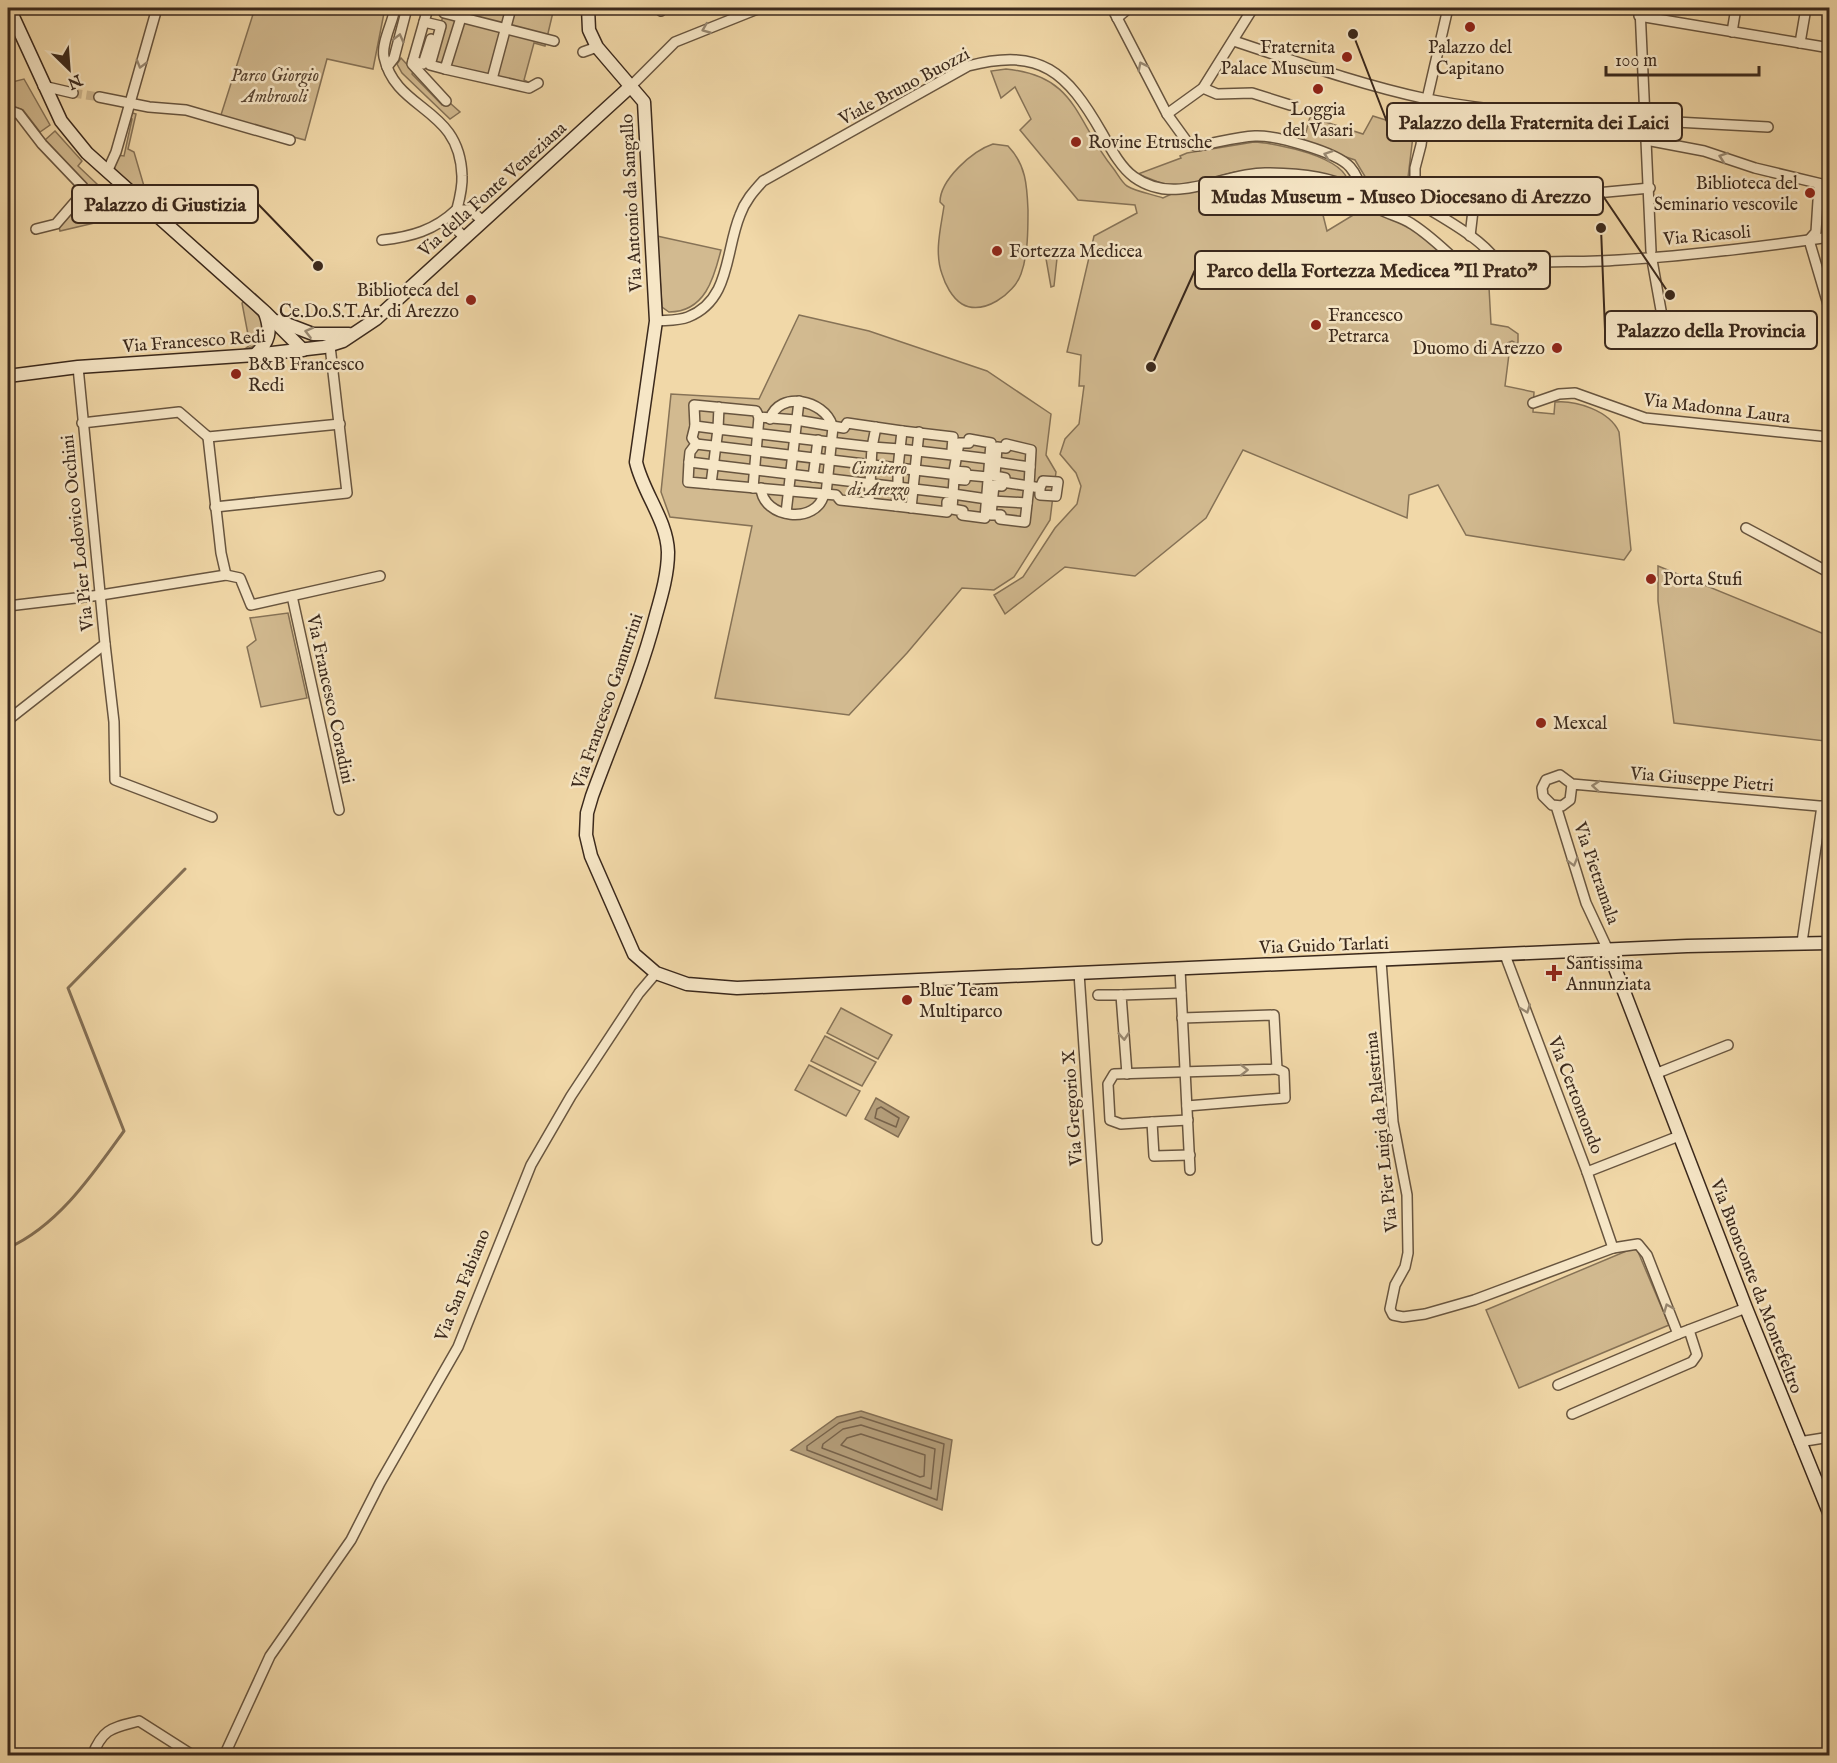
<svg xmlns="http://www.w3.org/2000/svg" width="1837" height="1763" viewBox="0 0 1837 1763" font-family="'IM FELL English',serif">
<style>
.green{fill:#d2ba90;stroke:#867256;stroke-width:1.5;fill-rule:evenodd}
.water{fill:#b39c78;stroke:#836e53;stroke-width:1.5}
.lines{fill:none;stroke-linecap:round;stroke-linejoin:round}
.shore{stroke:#77624a;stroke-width:1.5}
.stream{stroke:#836e53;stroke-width:3}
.street-tunnel{stroke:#cdb58c;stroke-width:9;stroke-dasharray:9 4.5;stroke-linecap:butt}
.street-casing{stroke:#68553f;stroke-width:12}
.secondary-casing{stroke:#3b291c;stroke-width:15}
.street{stroke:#f6e6c6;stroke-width:9}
.secondary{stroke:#f6e6c6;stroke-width:12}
.oneway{stroke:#988871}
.poi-dot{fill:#8f2418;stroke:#f6e6c6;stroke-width:2}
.labels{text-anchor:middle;stroke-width:5;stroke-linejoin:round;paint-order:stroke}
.poi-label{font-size:18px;fill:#3b291c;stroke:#f6e6c6;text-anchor:start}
.park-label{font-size:18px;font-style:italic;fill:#594633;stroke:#f6e6c6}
.street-label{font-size:18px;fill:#3b291c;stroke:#f6e6c6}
.leader{fill:none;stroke:#3b291c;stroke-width:2}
.callout-dot{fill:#3b291c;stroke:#f6e6c6;stroke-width:2}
.callout{fill:#f6e6c6;stroke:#3b291c;stroke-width:2}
.callout-label{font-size:20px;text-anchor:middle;font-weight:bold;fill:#3b291c}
</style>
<rect width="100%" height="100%" fill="#f1d8a8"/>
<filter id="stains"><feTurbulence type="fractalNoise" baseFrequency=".00333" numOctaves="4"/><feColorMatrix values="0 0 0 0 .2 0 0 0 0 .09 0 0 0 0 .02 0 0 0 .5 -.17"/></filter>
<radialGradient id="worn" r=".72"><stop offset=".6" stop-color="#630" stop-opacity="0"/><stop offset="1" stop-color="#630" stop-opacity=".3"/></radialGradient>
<g class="green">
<polygon points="255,8 385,8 373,69 327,59 305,140 220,118"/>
<polygon points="445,8 554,8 545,46 534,43 524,80 534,85 430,65"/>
<polygon points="401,58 413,71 412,74 442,105 450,103 460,112 450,119 402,73 397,64"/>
<path d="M 1006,69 C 1078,76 1075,121 1113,168 C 1117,173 1122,183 1127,186 C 1137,192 1152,194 1163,198 L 1178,191 L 1264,173 L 1333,181 L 1412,223 L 1464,268 L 1488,269 L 1491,324 L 1508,327 L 1518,334 L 1518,344 L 1512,341 L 1505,344 L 1505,352 L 1509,354 L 1505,386 L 1534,392 L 1533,412 L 1554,414 L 1555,402 C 1576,400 1610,411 1619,432 L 1631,550 L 1624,560 L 1466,535 L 1438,485 L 1409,495 L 1407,518 L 1243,450 L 1206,518 L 1135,576 L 1065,567 L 1005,614 L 994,595 L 1023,577 L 1055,528 L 1077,504 L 1081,486 L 1076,473 L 1060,454 L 1065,439 L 1079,424 L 1084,386 L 1079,386 L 1081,355 L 1067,352 L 1094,236 L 1137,213 L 1135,205 L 1078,200 L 1020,130 L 1031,119 L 1015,87 L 1001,98 L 991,71 ZM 1324,201 L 1333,201 L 1355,214 L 1327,231 L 1321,207 Z"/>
<polygon points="24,79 50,125 40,132 23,110 8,105 8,83"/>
<polygon points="129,112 136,114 128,149 134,152 146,193 151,192 155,203 114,170 117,155 124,156 132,119 127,117"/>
<polygon points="1373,116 1389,121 1389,128 1413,136 1405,202 1395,202 1395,210 1381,203 1355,160 1303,143 1310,117 1363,134"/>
<polygon points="55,131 82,161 78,166 117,203 114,206 116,218 60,231 59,227 73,212 85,222 96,208 85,197 91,189 45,140"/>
<path d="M 1254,142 C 1276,143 1346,157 1348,183 L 1265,169 L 1235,172 L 1179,187 L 1163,184 L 1138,174 L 1181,158 L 1180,156 L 1187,153 Z"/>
<path d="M 993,144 L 1008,146 C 1026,165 1027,185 1028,210 C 1028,230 1028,255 1021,274 C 1014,294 983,316 962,304 C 952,298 945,284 942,274 C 934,252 941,227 944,206 L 940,202 C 940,180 972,151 993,144 Z"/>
<path d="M 657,236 L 721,250 C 714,278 705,312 669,312 L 662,307 Z"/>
<polygon points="1058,249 1054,286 1051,287 1045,253"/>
<polygon points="245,301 265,323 261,343 242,351 250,345 242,303"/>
<polygon points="799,315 869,331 987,371 1051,414 1046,455 1056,472 1050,520 1014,577 994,590 962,588 907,653 849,715 715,698 752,526 670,517 661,492 671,394 759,399"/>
<polygon points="1658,566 1829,636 1830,718 1827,718 1825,741 1674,723 1658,601"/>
<polygon points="288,613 307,698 261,707 247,647 256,640 250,618"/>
<polygon points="841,1008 892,1035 878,1059 827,1033"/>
<polygon points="825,1036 876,1062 862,1086 811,1061"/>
<polygon points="809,1065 860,1091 846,1116 795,1090"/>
<polygon points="1636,1247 1669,1325 1519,1388 1486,1310"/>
</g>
<g class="water">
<polygon points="876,1098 909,1117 898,1137 865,1119"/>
<polygon points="861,1411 952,1440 942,1510 791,1450 837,1417"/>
</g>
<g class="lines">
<g class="shore">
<polygon points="881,1107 899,1118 896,1127 875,1118 877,1109"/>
<polygon points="861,1417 944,1444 937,1500 807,1450 807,1446 839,1423"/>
<polygon points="861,1425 935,1449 931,1489 822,1448 823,1444 843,1429"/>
<polygon points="861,1434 925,1455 924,1476 920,1477 841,1445 847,1438"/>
</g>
<path class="stream" d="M 8,1248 C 58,1226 93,1174 124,1131 L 68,988 L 185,869"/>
<polyline class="street-tunnel" points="73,93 99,97"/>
<defs>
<g id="street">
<path d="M 395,8 C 393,22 381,43 384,57 C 396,112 460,106 462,176 C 463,193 456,209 453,226 L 465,238"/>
<polyline points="428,8 424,22 441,26 430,65 445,69"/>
<polyline points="464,8 445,69 529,88 538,83"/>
<polyline points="659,8 661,11"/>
<path d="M 1112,8 L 1167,114 L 1188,143 L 1196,146 C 1216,143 1236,137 1255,136 C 1275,135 1337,152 1350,167 C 1358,176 1360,186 1363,196"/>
<polyline points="1640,8 1651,251"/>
<polyline points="444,13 554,41"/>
<polyline points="1639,16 1830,48"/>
<polyline points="1117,18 1129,8"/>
<polyline points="424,22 412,64 446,101"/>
<polyline points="1732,32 1736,8"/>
<path d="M 1234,41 C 1297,62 1361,85 1427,99 C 1498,113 1572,117 1645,114"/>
<polyline points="1800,43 1806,8"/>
<polyline points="583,52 597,47"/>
<polyline points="413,61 423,64 431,39"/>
<polyline points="387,67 394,58 407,8"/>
<polyline points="492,79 511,8"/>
<polyline points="43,86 73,93"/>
<polyline points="631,86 675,42 760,8"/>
<polyline points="1203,88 1217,94 1252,93 1290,105"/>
<polyline points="99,97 149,107 186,110 290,140"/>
<polyline points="8,110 19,114 42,144 83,187 81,195 56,224 36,229"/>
<polyline points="1167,114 1203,88 1253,8"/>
<polyline points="1676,122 1768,127"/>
<polyline points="1645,123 1670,122"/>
<polyline points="1646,140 1704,151 1755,168 1830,186"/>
<polyline points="107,172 116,152 157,8"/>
<polyline points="1415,200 1490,203 1650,188"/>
<polyline points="1415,200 1415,168 1421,145 1427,99 1448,8"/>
<path d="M 1417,202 C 1441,217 1486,240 1499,265"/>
<polyline points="1470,236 1474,202"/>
<path d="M 382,240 C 411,237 435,230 456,210 L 470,210 L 483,221"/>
<polyline points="1809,240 1830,311"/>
<polyline points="1809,240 1816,232 1819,185"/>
<polyline points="1652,260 1666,338"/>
<path d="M 656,321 C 666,320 678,321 688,317 C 731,300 725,251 740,215 C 745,201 753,192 763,181 L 968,66 C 1041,47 1067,72 1102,133 C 1110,147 1120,167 1134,177 C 1176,207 1221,173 1265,173 C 1291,173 1327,175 1350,188 C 1360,194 1369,203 1379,209 C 1390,215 1402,217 1412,224 C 1431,236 1448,253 1464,268 C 1481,275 1492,265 1508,264 C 1545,260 1582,263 1619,260 C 1689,256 1760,247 1830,237"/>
<polyline points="1533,403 1559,394 1575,393 1645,418 1830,437"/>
<polyline points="719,407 718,429 695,426 694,405 756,411 759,417 796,420 844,428 847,423 902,431 900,449 872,447 876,427"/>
<path d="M 770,419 C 779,390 824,400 832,425"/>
<polyline points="82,423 179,412 208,437 340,424"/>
<polyline points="695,426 692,438 696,444 690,452 689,462 898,487 898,468 950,474"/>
<polyline points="902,431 953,437 952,450"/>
<polyline points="208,437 221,553 226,575"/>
<polyline points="696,444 898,468 900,449 952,455"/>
<polyline points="957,455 990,459"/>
<polyline points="689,462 688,482 836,495 840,500 896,506 898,487"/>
<polyline points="996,462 1030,467"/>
<polyline points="966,475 965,480 954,479 952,509 963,511 962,515 985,518 991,443 969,439 969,443 959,443 954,471 966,472 966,475 988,477"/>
<polyline points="813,477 818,440"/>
<polyline points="8,480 8,518"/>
<polygon points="1002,482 1029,486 1025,522 1000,519 1001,515 991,515 994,485 1002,486"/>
<polyline points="1005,482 1005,478 995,476 997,447 1006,448 1006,444 1031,450 1029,486 1040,488 1040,495 1056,496 1058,482 1043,481 1040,488"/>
<polyline points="711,484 718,429 872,447 869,503"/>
<polyline points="897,487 948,493"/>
<polyline points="753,488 759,417"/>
<path d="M 761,488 C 763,519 817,525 824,494"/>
<polyline points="826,494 833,427"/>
<polyline points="953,494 987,499"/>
<polyline points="992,501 1027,503"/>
<polyline points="896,506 947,512 947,502"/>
<polyline points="215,507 347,493 330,346"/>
<polyline points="911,508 919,432"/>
<polyline points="786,513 799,401"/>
<polyline points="1746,528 1830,573"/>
<polyline points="292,596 339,810"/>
<polyline points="8,606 101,595 226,575 240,578 251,605 380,576"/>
<polyline points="105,644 114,722 115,780 212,817"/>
<polyline points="8,720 105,644 78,367"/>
<polyline points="1572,784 1570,800 1562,806 1552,805 1543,796 1542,788 1546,780 1560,775 1572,784 1830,807"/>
<polyline points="1556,806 1586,903 1608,950"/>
<polyline points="1802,942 1822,806"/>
<polyline points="1505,955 1587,1172 1613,1248"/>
<polyline points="1381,961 1393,1122 1407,1195 1408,1253 1405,1267 1395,1285 1390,1309 1393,1315 1403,1317 1425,1314 1474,1300 1613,1248 1638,1244 1647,1255 1678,1334 1746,1308"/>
<polyline points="1180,969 1190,1170"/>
<polyline points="1079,973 1097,1240"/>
<polyline points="1098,995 1121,995"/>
<polyline points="1127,1074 1121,995 1181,993"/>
<polyline points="1655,1074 1728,1045"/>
<polyline points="1187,1106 1285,1098 1284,1072 1277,1069"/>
<polyline points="1188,1120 1152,1122 1154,1156 1190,1155"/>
<polyline points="1152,1122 1121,1124 1110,1120 1108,1084 1114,1074 1277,1069 1274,1015 1182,1018"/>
<polyline points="1587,1172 1679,1136"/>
<polyline points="1558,1385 1678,1334"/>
<polyline points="1572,1414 1692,1362 1697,1355 1689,1330"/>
<polyline points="1799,1442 1830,1437"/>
<path d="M 92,1756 C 103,1728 112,1728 139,1721 L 194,1756"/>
<polyline points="224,1756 270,1656 351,1540 380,1483 458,1347 531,1165 571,1096 639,993 656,973"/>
<polyline points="1823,1756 1830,1751"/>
</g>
<g id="secondary">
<polyline points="9,8 61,121 87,153 265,312 303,350"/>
<path d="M 588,8 L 589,30 L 597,47 L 644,102 L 656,321 L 636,462 C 643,493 667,520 668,552 C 668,573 662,594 656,615 C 640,677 614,736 592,796 L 587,813 L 586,835 L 591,856 L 634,954 L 656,973 L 687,984 L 737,988 L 1687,946 L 1830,943"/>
<polyline points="279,321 313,334 349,334"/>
<path d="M 255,355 C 269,342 272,332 265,313"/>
<polyline points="8,376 78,367 255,355 324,347 343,341 376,319 631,86"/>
<polyline points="1608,950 1746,1308 1830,1515"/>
</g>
</defs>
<use href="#street" class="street-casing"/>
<use href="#secondary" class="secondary-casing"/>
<use href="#street" class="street"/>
<use href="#secondary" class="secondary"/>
</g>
<defs><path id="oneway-chevron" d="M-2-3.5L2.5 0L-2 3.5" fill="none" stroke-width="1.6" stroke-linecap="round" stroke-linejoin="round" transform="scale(1.5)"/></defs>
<g class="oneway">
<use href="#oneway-chevron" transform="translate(706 29) rotate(158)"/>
<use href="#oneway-chevron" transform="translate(399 38) rotate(-76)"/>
<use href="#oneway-chevron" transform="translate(141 64) rotate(106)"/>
<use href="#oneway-chevron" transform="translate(1142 66) rotate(-117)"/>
<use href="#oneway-chevron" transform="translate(1328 155) rotate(-161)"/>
<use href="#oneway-chevron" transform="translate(1723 157) rotate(-161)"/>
<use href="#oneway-chevron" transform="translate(309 332) rotate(-166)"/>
<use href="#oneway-chevron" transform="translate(1596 786) rotate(-175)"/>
<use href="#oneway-chevron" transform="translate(1573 862) rotate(74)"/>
<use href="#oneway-chevron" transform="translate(1526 1009) rotate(69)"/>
<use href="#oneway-chevron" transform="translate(1124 1036) rotate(86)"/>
<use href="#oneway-chevron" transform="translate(1244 1070) rotate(-1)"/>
<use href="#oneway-chevron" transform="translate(1668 1308) rotate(-112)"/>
</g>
<g class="poi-dot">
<circle cx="1470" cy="27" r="6"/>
<circle cx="1347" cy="57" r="6"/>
<circle cx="1318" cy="89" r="6"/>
<circle cx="1076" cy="142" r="6"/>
<circle cx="1810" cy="193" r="6"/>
<circle cx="997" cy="251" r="6"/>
<circle cx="471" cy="300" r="6"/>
<circle cx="1316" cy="325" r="6"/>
<circle cx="1557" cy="348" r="6"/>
<circle cx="236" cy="374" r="6"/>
<circle cx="1651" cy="579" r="6"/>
<circle cx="1541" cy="723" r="6"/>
<path d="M1551 964h6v6h6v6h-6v6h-6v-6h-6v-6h6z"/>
<circle cx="907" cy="1000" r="6"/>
</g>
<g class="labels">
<g class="poi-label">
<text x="1335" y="53" text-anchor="end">Fraternita<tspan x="1335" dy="21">Palace Museum</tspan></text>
<text x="1470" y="53" text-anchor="middle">Palazzo del<tspan x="1470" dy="21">Capitano</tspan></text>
<text x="1318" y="115" text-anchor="middle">Loggia<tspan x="1318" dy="21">del Vasari</tspan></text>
<text x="1088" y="148">Rovine Etrusche</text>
<text x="1798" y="189" text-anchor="end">Biblioteca del<tspan x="1798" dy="21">Seminario vescovile</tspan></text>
<text x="1009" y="257">Fortezza Medicea</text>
<text x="459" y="296" text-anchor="end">Biblioteca del<tspan x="459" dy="21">Ce.Do.S.T.Ar. di Arezzo</tspan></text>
<text x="1328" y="321">Francesco<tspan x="1328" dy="21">Petrarca</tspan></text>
<text x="1545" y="354" text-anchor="end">Duomo di Arezzo</text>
<text x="248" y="370">B&amp;B Francesco<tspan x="248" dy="21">Redi</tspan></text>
<text x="1663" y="585">Porta Stufi</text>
<text x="1553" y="729">Mexcal</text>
<text x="1566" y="969">Santissima<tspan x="1566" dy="21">Annunziata</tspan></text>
<text x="919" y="996">Blue Team<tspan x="919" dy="21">Multiparco</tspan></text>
</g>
<g class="park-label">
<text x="275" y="81">Parco Giorgio<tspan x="275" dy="21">Ambrosoli</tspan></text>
<text x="879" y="474">Cimitero<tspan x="879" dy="21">di Arezzo</tspan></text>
</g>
<g class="street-label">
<text transform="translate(904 86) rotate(-28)" y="6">Viale Bruno Buozzi</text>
<text transform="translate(492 189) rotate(-42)" y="6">Via della Fonte Veneziana</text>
<text transform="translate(631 203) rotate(-93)" y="6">Via Antonio da Sangallo</text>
<text transform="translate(1707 235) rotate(-5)" y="6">Via Ricasoli</text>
<text transform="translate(194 341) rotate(-4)" y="6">Via Francesco Redi</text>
<text transform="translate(1717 408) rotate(7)" y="6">Via Madonna Laura</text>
<text transform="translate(77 533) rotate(-96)" y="6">Via Pier Lodovico Occhini</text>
<text transform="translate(331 699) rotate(78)" y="6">Via Francesco Coradini</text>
<text transform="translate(607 701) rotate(-71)" y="6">Via Francesco Gamurrini</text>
<text transform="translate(1702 779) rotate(5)" y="6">Via Giuseppe Pietri</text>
<text transform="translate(1597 873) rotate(71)" y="6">Via Pietramala</text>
<text transform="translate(1324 945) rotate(-2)" y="6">Via Guido Tarlati</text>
<text transform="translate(1576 1095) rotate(69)" y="6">Via Certomondo</text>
<text transform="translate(1072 1108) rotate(-94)" y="6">Via Gregorio X</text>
<text transform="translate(1381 1132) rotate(-96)" y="6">Via Pier Luigi da Palestrina</text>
<text transform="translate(462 1285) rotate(-68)" y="6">Via San Fabiano</text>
<text transform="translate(1757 1286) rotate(69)" y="6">Via Buonconte da Montefeltro</text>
</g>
</g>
<path class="leader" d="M1353 34L1387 122M1670 295L1603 196M318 266L258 204M1151 367L1195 270M1601 228L1605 330"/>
<g class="callout-dot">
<circle cx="1353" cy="34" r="6"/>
<circle cx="1670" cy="295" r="6"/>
<circle cx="318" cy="266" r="6"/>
<circle cx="1151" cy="367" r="6"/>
<circle cx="1601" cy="228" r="6"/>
</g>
<g class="callout">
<rect x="1387" y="103" width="295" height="38" rx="6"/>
<rect x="1199" y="177" width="404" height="38" rx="6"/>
<rect x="72" y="185" width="186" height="38" rx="6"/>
<rect x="1195" y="251" width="355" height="38" rx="6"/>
<rect x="1605" y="311" width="212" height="38" rx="6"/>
</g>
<g class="callout-label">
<text x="1534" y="129">Palazzo della Fraternita dei Laici</text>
<text x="1401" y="203">Mudas Museum - Museo Diocesano di Arezzo</text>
<text x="165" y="211">Palazzo di Giustizia</text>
<text x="1372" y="277">Parco della Fortezza Medicea "Il Prato"</text>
<text x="1711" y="337">Palazzo della Provincia</text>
</g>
<rect width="1837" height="1763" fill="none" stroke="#f1d8a8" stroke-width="30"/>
<rect x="9" y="9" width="1819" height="1745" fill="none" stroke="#3b291c" stroke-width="3"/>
<rect x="15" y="15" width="1807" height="1733" fill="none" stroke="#3b291c" stroke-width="1.5"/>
<g transform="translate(69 69) rotate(155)" stroke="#f6e6c6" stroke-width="4.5" paint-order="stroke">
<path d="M0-4.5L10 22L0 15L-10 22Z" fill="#3b291c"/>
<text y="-9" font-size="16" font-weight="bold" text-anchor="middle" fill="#3b291c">N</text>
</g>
<path d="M1606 66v9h153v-9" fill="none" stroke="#3b291c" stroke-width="3"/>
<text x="1615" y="66" font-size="18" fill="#3b291c" stroke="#f6e6c6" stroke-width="4.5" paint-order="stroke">100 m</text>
<rect width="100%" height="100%" filter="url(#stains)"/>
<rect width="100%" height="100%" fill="url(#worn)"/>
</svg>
